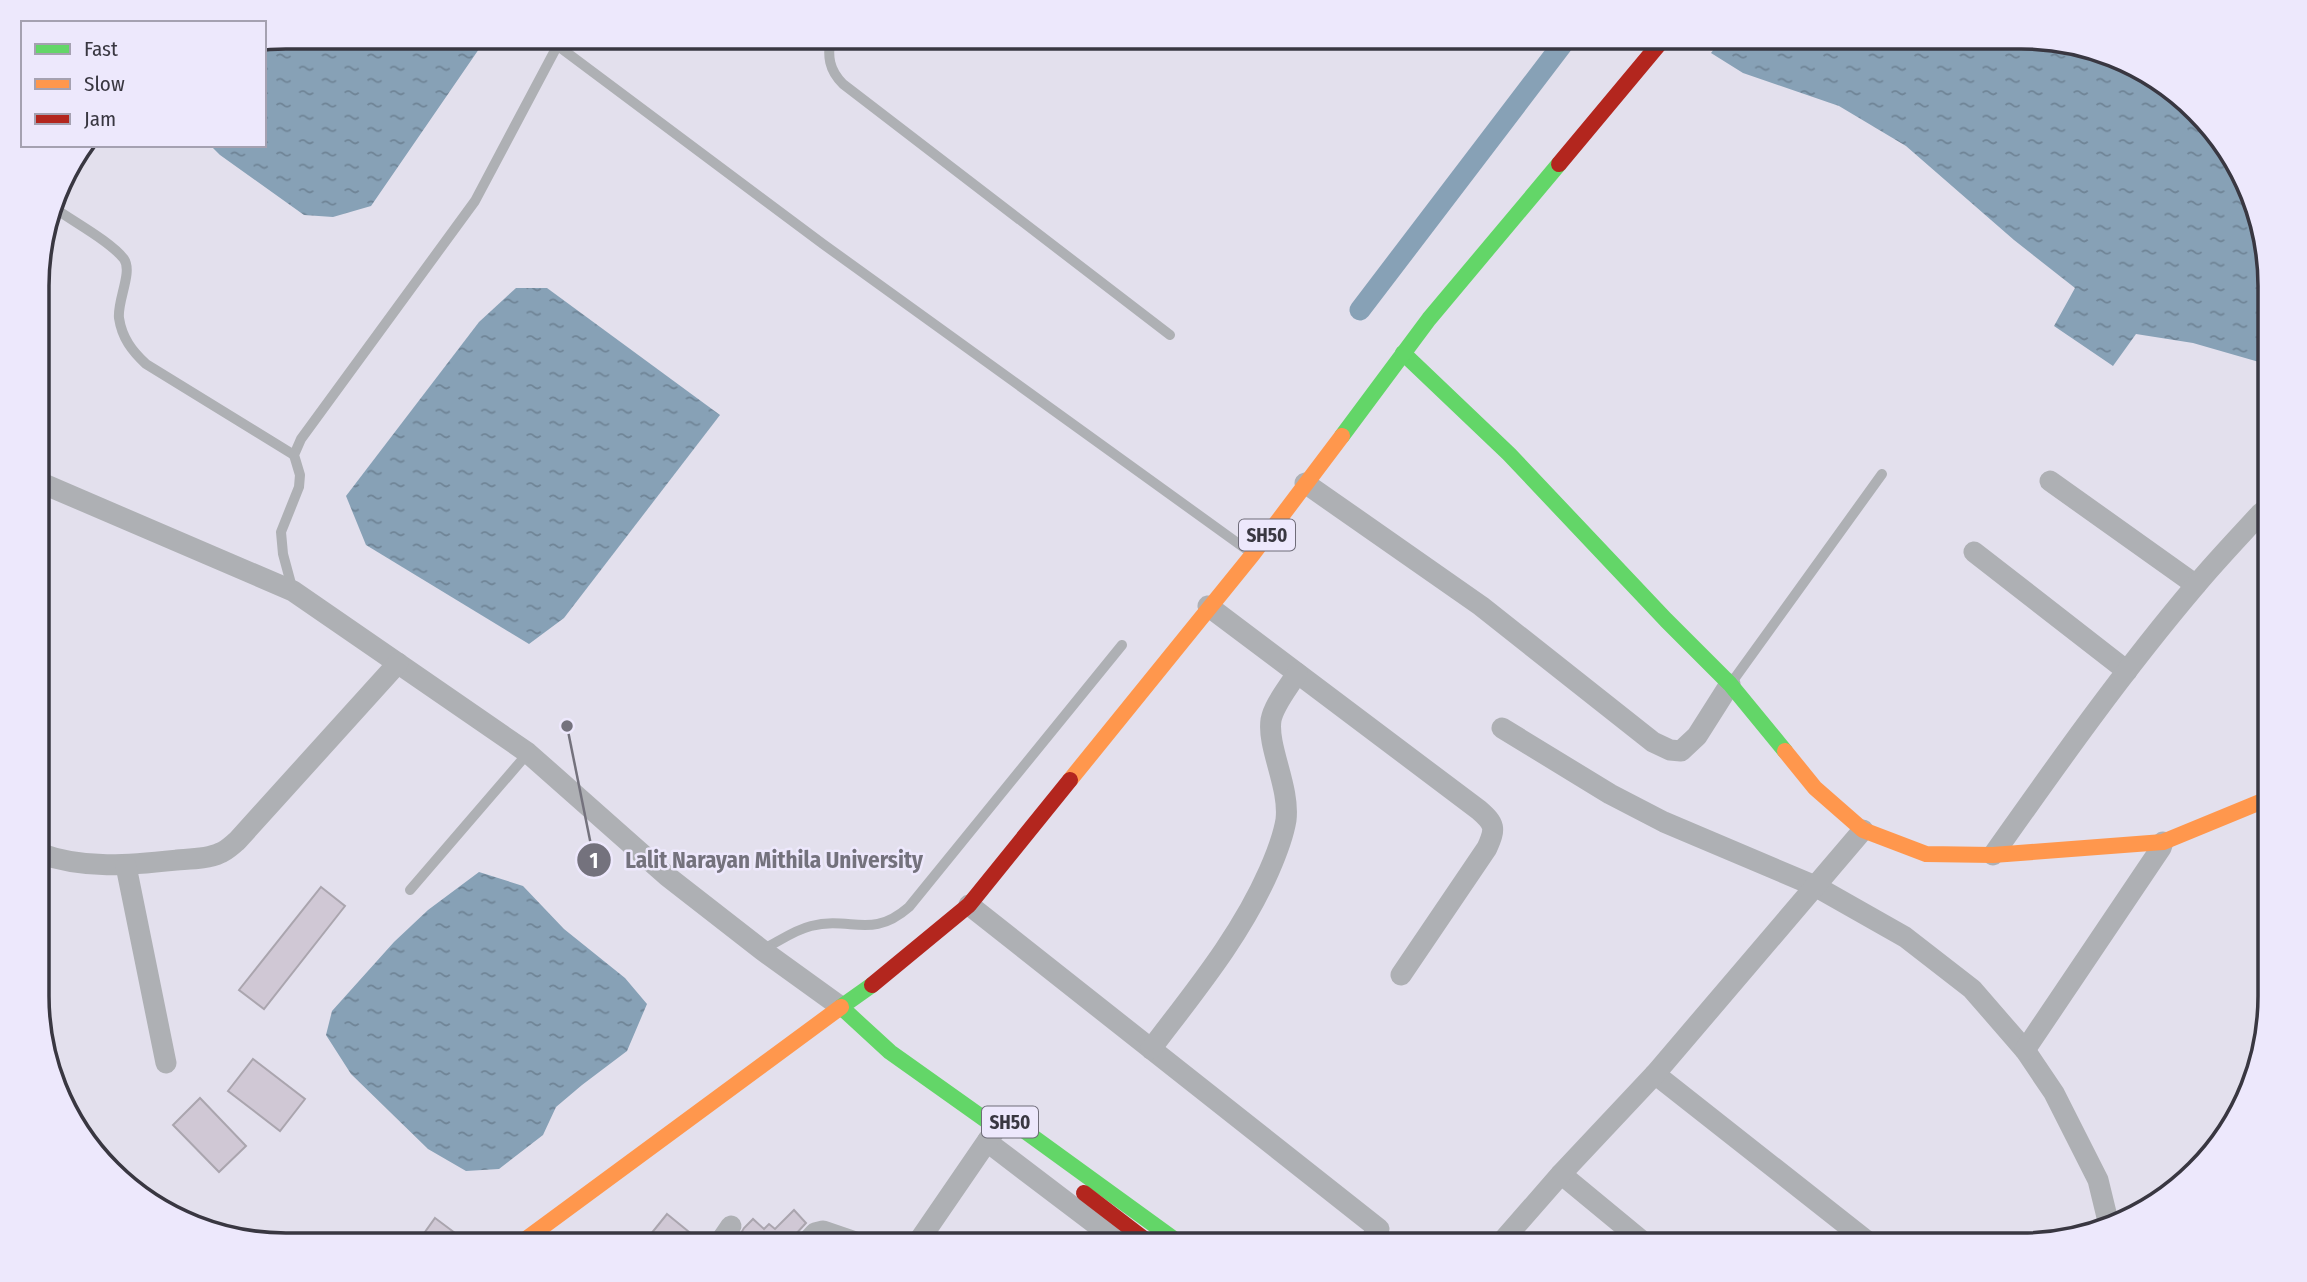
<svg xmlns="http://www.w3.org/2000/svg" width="2307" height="1282" viewBox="0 0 2307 1282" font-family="'Fira Sans Condensed',sans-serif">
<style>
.water{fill:url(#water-ripples)}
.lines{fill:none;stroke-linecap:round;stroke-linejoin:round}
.canal{stroke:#87a1b6;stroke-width:21}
.building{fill:#d0c8d5;stroke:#aaa5ae;stroke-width:2}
.lane{stroke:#aeb0b4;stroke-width:10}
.street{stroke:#aeb0b4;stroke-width:21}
.fast{stroke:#63d668;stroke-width:16}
.slow{stroke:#ff974d;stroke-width:16}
.jam{stroke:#b3261e;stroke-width:16}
.labels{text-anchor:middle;stroke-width:5;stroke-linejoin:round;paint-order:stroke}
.shield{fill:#ede8fc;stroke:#6f6c79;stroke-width:2}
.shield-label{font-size:19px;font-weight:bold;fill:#393741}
.rim{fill:none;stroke:#393741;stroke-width:3.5}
.leader{fill:none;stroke:#74727d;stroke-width:2.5}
.callout-dot{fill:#74727d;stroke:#ede8fc;stroke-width:2.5}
.mark-label{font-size:21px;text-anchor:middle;font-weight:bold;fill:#fff}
.callout-label{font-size:23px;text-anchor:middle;font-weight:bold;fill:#74727d;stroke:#ede8fc;stroke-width:5;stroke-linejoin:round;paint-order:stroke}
</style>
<defs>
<pattern id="water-ripples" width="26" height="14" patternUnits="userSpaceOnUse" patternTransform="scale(1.75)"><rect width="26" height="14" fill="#87a1b6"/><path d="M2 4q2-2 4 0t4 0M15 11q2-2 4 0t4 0" fill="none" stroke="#6f8496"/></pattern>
</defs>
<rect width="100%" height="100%" fill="#e3e0ed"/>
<g class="water">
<polygon points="286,37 477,37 479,49 371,206 333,217 304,215 220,155 210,145 264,145 264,41"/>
<polygon points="1723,37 2022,37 2145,70 2228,148 2270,269 2270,358 2266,364 2193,343 2136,334 2113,366 2054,326 2075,288 2014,240 1906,146 1839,106 1743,73 1711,53"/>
<polygon points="516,288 547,288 720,415 564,618 529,644 366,545 346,496 479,322"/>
<polygon points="479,872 523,886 564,929 625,978 647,1004 627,1051 582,1085 556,1107 543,1135 499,1169 466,1171 428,1149 351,1074 326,1035 332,1011 394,942 428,910"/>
</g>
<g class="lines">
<polyline class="canal" points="1360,310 1568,37"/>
</g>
<g class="building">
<polygon points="321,887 345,906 264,1009 239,990"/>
<polygon points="253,1059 305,1099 280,1131 228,1091"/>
<polygon points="200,1098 246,1146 219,1172 173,1125"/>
<polygon points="794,1210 806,1223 794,1236 791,1245 734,1245 744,1228 753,1219 764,1229 769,1224 775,1229"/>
<polygon points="667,1214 705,1245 642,1245"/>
<polygon points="435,1218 471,1245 429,1245 420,1239"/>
</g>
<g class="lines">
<g class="lane">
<polyline points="546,37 823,244 1250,552"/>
<path d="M 831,37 C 827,56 829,70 843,84 L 1170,335"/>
<polyline points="1317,37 1321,39"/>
<path d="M 53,207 C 72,221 110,241 124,259 C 133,272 117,301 119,318 C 122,338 132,351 146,364 L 294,455"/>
<polyline points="293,591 283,554 281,532 299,487 300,475 294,455 301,439 475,201 562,37"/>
<polyline points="1732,682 1882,474"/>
<polyline points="410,890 528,753"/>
<path d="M 762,950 C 778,942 794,930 811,926 C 852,916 871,940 909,907 L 1122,645"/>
</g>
<g class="street">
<polyline points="2050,481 2196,585"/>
<polyline points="39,482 293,591 528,753 667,876 762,950 841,1007"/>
<polyline points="1305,483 1481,606 1653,742 1670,750 1681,751 1697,736 1730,684"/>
<polyline points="1974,552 2127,671"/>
<path d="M 1208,606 L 1479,810 C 1495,824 1496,828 1487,848 L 1401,975"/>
<polyline points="1502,728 1610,794 1664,822 1815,886 1905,937 1972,989 2025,1050 2054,1093 2098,1180 2108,1221"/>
<path d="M 39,853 C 84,870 130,865 177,860 C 190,859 208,859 220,853 C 226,851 232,845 237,841 L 398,663"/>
<path d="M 1993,855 C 2058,763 2123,671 2196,585 C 2216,561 2239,537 2260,514 L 2270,506"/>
<polyline points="126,866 166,1063"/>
<polyline points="969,905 1379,1229 1366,1245"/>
<path d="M 1151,1049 C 1194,992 1240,937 1269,871 C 1276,855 1283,838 1286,820 C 1290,787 1267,747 1271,720 C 1274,704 1289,687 1297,673"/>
<polyline points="2025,1050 2161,848 2163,842"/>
<polyline points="1655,1074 1872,1245"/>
<polyline points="997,1128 988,1140 994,1147 1123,1245"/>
<polyline points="1561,1174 1647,1245"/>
<polyline points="718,1245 731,1226"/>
<polyline points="804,1245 815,1233 823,1231 864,1245"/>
<polyline points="916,1245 988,1140"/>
<polyline points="1499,1245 1561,1174 1655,1074 1863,830"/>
</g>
<g class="fast">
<polyline points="1403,353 1509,454 1666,620 1730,684 1785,751"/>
<polyline points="1342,436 1429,319 1559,164"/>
<polyline points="872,985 841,1007 890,1052 997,1128 1011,1121 1182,1245"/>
</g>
<g class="slow">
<polyline points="1785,751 1815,788 1863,830 1926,854 1993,855 2163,842 2270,798"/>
<polyline points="1070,780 1253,554 1342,436"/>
<polyline points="518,1245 841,1007"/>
</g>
<g class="jam">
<polyline points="1559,164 1665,37"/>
<polyline points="872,985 969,905 1070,780"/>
<polyline points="1084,1193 1152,1245"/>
</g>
</g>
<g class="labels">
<g class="shield">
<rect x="1239" y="519.5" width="56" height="31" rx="5"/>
<rect x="982" y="1106.5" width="56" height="31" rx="5"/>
</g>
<g class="shield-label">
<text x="1267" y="542">SH50</text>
<text x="1010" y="1129">SH50</text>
</g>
</g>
<path d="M0 0H2307V1282H0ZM286 49H2021A237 237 0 0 1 2258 286V996A237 237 0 0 1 2021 1233H286A237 237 0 0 1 49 996V286A237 237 0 0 1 286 49Z" fill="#ede8fc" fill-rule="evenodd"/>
<path class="rim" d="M286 49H2021A237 237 0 0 1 2258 286V996A237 237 0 0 1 2021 1233H286A237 237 0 0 1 49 996V286A237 237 0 0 1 286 49Z"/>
<path class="leader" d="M567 726L594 860"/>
<g class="callout-dot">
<circle cx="567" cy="726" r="7"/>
<circle cx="594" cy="860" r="18"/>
</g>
<g class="mark-label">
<text x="594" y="868">1</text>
</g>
<g class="callout-label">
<text x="774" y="868">Lalit Narayan Mithila University</text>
</g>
<rect x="21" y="21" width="245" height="126" fill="#ede8fc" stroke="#a5a1b1" stroke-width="2"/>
<rect x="35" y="44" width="35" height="10" fill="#63d668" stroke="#a5a1b1" stroke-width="2"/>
<text x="84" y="56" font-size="21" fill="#393741">Fast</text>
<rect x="35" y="79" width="35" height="10" fill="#ff974d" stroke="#a5a1b1" stroke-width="2"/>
<text x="84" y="91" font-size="21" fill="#393741">Slow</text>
<rect x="35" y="114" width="35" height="10" fill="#b3261e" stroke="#a5a1b1" stroke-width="2"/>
<text x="84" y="126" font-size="21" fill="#393741">Jam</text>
</svg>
